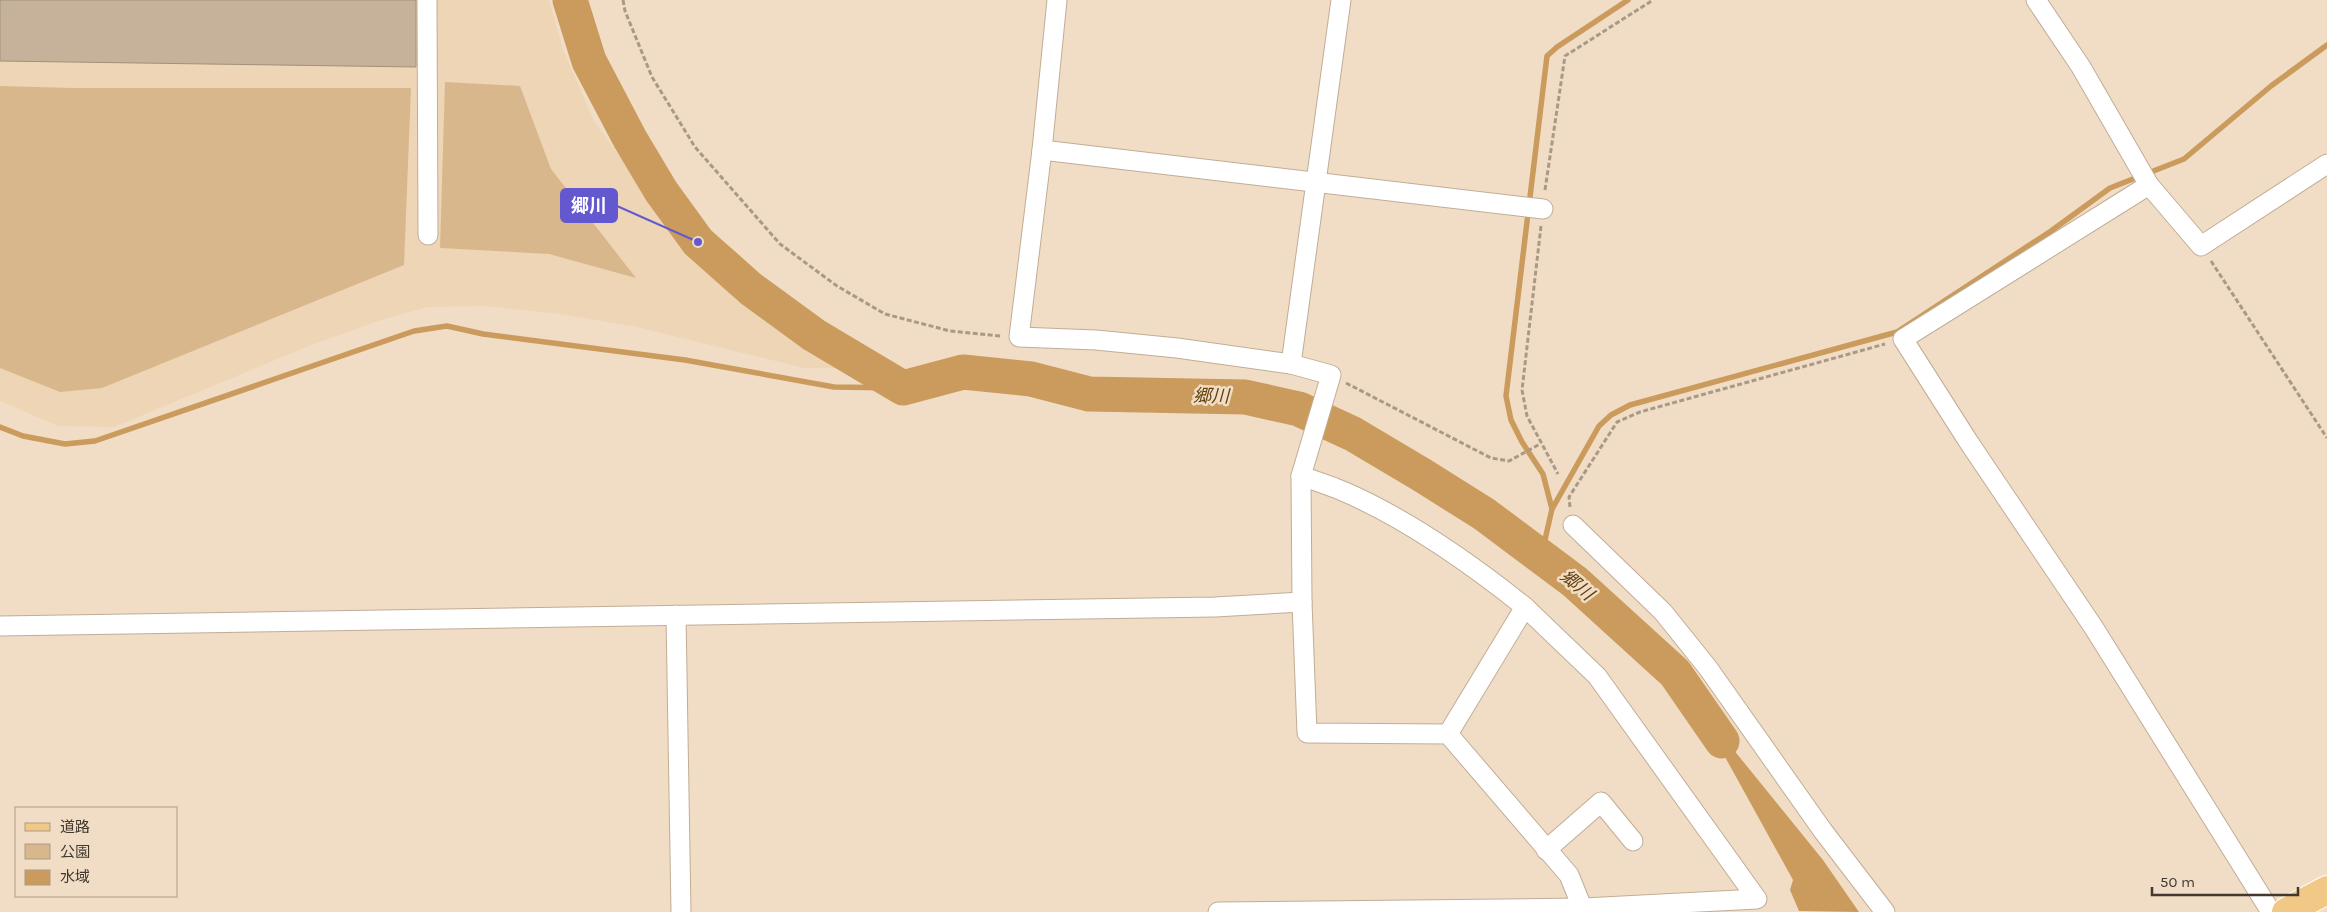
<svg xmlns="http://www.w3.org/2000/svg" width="2327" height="912" viewBox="0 0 2327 912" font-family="Karla,'Noto Sans JP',sans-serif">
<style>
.built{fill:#eed5b6}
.green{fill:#d9b78c}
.water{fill:#ca9b5c}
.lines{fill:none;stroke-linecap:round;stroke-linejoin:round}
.stream{stroke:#ca9b5c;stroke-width:5.5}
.river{stroke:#ca9b5c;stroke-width:35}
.building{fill:#c6b29a;stroke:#a29078}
.street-casing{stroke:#c1ad96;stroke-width:21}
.primary-casing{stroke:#fff;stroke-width:30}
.path{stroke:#a99a88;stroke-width:3;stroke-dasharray:5 2.5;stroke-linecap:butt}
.street{stroke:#fff;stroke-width:19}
.primary{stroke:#f2c887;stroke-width:28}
.labels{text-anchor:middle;stroke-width:5;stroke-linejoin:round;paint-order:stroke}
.water-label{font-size:18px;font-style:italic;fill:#5f3f0c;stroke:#f1ddc5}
.leader{fill:none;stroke:#6458d1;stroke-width:2}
.callout-dot{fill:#6458d1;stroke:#f1ddc5;stroke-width:2}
.callout{fill:#6458d1;stroke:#6458d1;stroke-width:2}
.callout-label{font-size:18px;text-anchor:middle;font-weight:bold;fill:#fff}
</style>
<rect width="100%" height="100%" fill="#f1ddc5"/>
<polygon class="built" points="0,0 549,0 563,50 594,121 657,208 733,290 841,368 804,368 637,327 560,314 486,306 428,307 378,321 309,346 114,427 58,426 0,401"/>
<g class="green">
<polygon points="445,82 520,86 551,169 636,278 549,254 440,248"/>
<polygon points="0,86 72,88 411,88 404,265 102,388 60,392 0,368"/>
</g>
<polygon class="water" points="1677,680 1823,860 1859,912 1799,911 1790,890 1793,880 1709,728"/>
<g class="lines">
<g class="stream">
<polyline points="0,427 23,436 65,444 95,441 414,331 447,326 483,334 685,360 834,387 903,388"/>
<polyline points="1552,509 1543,474 1522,442 1511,420 1506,396 1547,56 1557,47 1628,0"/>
<polyline points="1541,557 1552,509 1599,426 1611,415 1630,405 1897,332 2051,231 2110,188 2184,159 2271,86 2327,45"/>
</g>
<polyline class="river" points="570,0 589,61 630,139 661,191 698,242 751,289 814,335 903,388 963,372 1031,379 1089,394 1245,397 1299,409 1353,434 1422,475 1484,514 1575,582 1675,673 1722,741"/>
</g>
<polygon class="building" points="0,0 416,0 416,67 0,61"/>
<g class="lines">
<defs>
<g id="street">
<polyline points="427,0 428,235"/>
<polyline points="1057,0 1042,150 1543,209"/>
<polyline points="1341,0 1291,364 1331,375 1301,476 1302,602 1307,733 1448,734 1569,875 1584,912"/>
<polyline points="2036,0 2081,67 2149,185 2201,246 2327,164"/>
<polyline points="1042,150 1019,337 1096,340 1177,348 1291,364"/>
<polyline points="2149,185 1903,339 1968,441 2094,628 2271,912"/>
<path d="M 1301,476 C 1316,481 1331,486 1345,492 C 1409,520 1470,563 1525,607 L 1448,734"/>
<polyline points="1573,525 1663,612 1708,668 1823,831 1885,912"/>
<polyline points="676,615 681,912"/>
<path d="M 0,626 C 405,617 810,612 1215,607 L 1302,602"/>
<polyline points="1546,850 1601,802 1633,841"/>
<polyline points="1218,912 1584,908 1757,899 1597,676 1525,607"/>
</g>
<polyline id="primary" points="2286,912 2327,890"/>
</defs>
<use href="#street" class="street-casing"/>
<use href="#primary" class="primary-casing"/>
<g class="path">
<polyline points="623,0 625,11 652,77 695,147 780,244 837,286 885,314 950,331 1001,336"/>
<polyline points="1545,190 1565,56 1653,0"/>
<polyline points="1541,226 1522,390 1527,416 1558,474"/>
<polyline points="2211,261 2327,438"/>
<polyline points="1346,383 1491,458 1509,461 1540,444"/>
<polyline points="1570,507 1569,497 1617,422 1640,412 1885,344"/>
</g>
<use href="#street" class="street"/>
<use href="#primary" class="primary"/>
</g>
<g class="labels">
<g class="water-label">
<text transform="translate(1211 396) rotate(1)" y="6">郷川</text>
<text transform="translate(1577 585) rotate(40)" y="6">郷川</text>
</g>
</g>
<path class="leader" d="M698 242L617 206"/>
<circle class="callout-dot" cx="698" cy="242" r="5"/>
<rect class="callout" x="561" y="189" width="56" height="33" rx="5"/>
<g class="callout-label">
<text x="589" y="212">郷川</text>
</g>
<rect x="15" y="807" width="162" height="90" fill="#f1ddc5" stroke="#ab9b89"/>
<rect x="25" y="823" width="25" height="8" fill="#f2c887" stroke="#ab9b89"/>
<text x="60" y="832" font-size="15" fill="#41392f">道路</text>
<rect x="25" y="844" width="25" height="15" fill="#d9b78c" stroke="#ab9b89"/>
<text x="60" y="857" font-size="15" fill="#41392f">公園</text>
<rect x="25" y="870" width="25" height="15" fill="#ca9b5c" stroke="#ab9b89"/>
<text x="60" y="882" font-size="15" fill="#41392f">水域</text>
<path d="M2152 887v8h146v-8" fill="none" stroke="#41392f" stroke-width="2.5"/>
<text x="2160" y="887" font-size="15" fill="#41392f" stroke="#f1ddc5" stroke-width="4" paint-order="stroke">50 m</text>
</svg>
